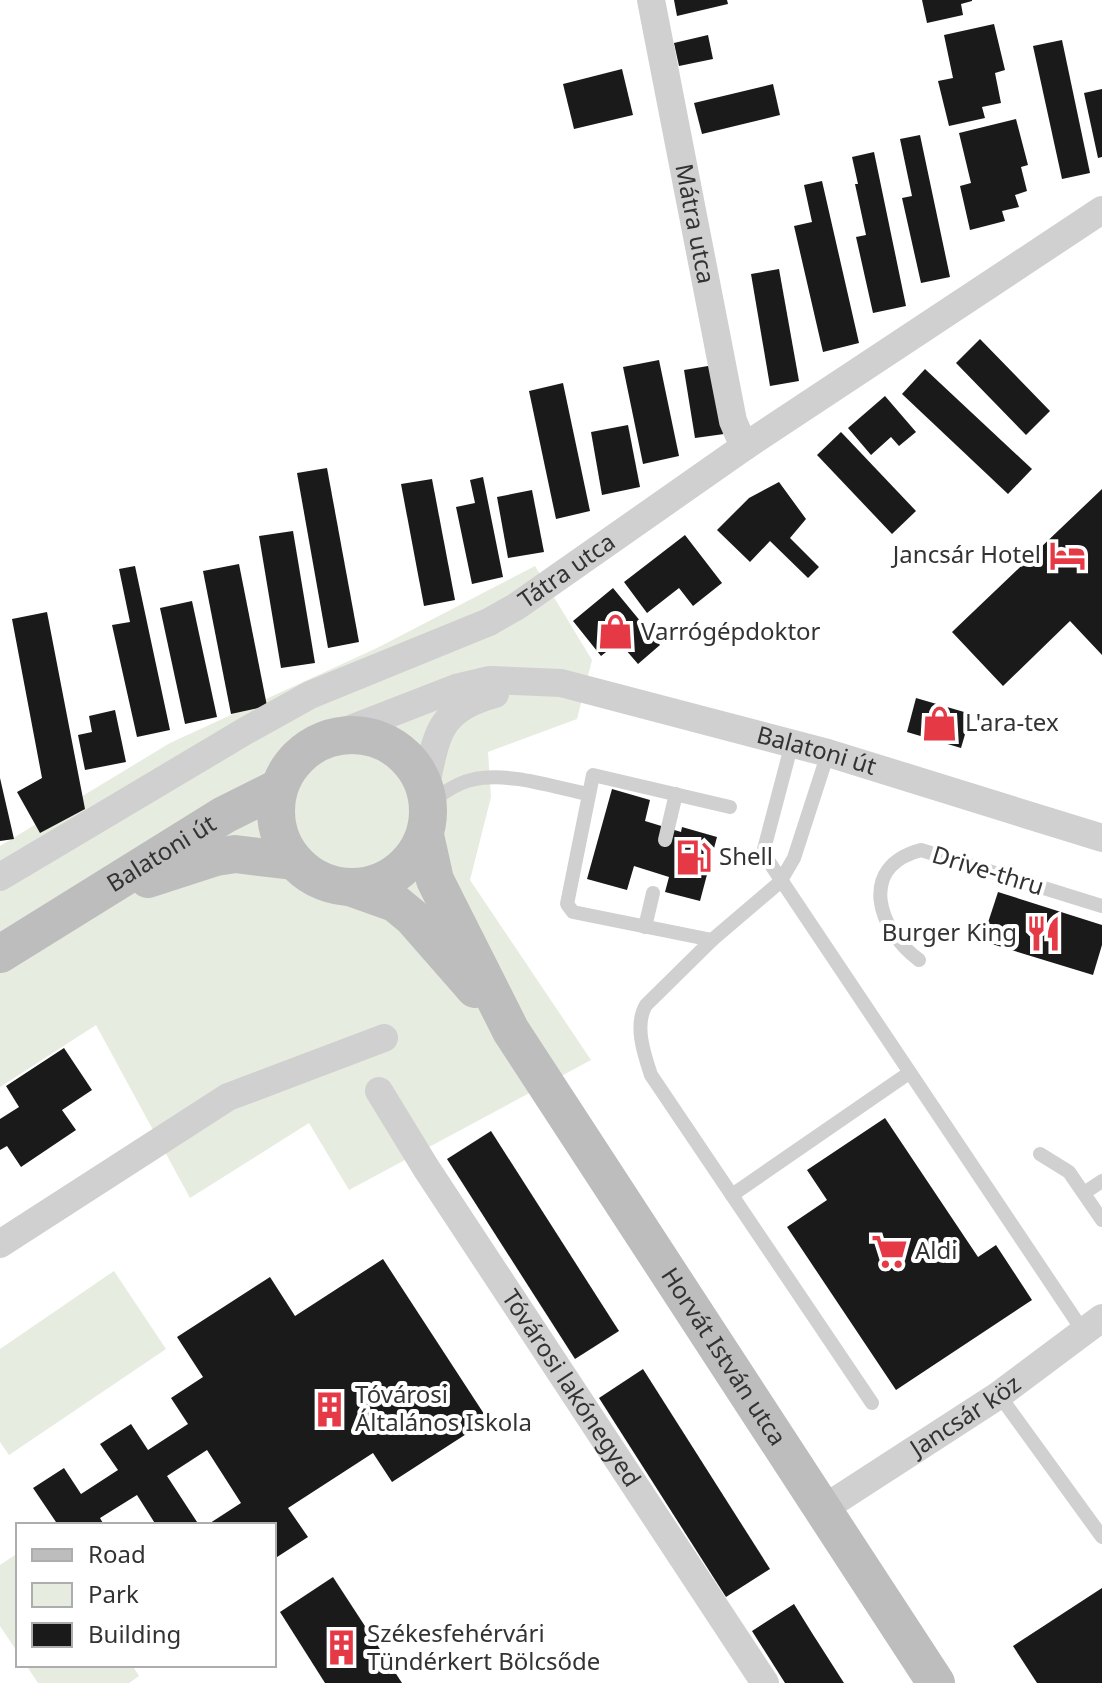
<svg xmlns="http://www.w3.org/2000/svg" width="1102" height="1683" viewBox="0 0 1102 1683" font-family="'Noto Sans',sans-serif">
<style>
.green{fill:#e6ecdf}
.building{fill:#1a1a1a}
.lines{fill:none;stroke-linecap:round;stroke-linejoin:round}
.service{stroke:#d0d0d0;stroke-width:14}
.minor{stroke:#d0d0d0;stroke-width:28}
.secondary{stroke:#bdbdbd;stroke-width:38}
.labels{text-anchor:middle;stroke-width:8;stroke-linejoin:round;paint-order:stroke}
.street-label{font-size:24px;fill:#333;stroke:#fff}
.poi-label{font-size:24px;fill:#333;stroke:#fff;text-anchor:start}
</style>
<rect width="100%" height="100%" fill="#fff"/>
<g class="green">
<polygon points="535,566 592,660 577,719 488,752 491,797 470,880 591,1060 349,1190 309,1123 190,1198 96,1025 0,1087 0,846 170,743 377,648"/>
<polygon points="114,1271 166,1349 9,1455 0,1442 0,1349"/>
<polygon points="18,1553 18,1653 0,1626 0,1565"/>
<polygon points="26,1665 132,1665 139,1676 129,1683 38,1683"/>
</g>
<g class="building">
<polygon points="674,0 727,0 728,4 677,16"/>
<polygon points="922,0 972,0 972,1 961,4 963,15 927,23"/>
<polygon points="994,24 1005,70 995,73 1001,103 982,107 985,118 949,126 938,81 953,78 944,35"/>
<polygon points="708,35 713,59 679,66 674,43"/>
<polygon points="1062,40 1090,173 1062,179 1033,46"/>
<polygon points="622,69 633,115 574,129 563,84"/>
<polygon points="773,84 780,115 702,134 694,103"/>
<polygon points="1102,89 1102,157 1098,158 1084,93"/>
<polygon points="1016,119 1028,165 1021,167 1027,191 1015,195 1019,207 1002,211 1005,221 970,230 960,186 971,183 959,133"/>
<polygon points="920,135 950,277 921,283 902,198 912,196 900,139"/>
<polygon points="874,152 906,306 873,313 856,237 866,235 855,184 858,184 852,157"/>
<polygon points="822,181 859,343 823,352 794,226 812,222 804,185"/>
<polygon points="779,269 799,381 770,386 751,274"/>
<polygon points="980,339 1050,411 1026,435 956,363"/>
<polygon points="659,360 679,456 643,464 623,367"/>
<polygon points="714,365 724,434 695,438 684,370"/>
<polygon points="925,369 1032,469 1008,494 902,394"/>
<polygon points="563,383 590,511 556,519 529,391"/>
<polygon points="885,396 916,432 899,446 891,437 871,455 848,428"/>
<polygon points="628,425 640,487 602,495 591,432"/>
<polygon points="841,432 916,511 892,534 817,455"/>
<polygon points="327,468 359,642 328,648 297,473"/>
<polygon points="483,477 503,577 472,584 456,507 475,503 470,480"/>
<polygon points="432,479 455,600 424,606 401,484"/>
<polygon points="779,482 806,519 790,538 819,567 808,578 770,541 750,562 717,530 749,498"/>
<polygon points="1102,489 1102,655 1070,621 1003,686 952,632"/>
<polygon points="532,490 544,552 508,558 497,497"/>
<polygon points="293,531 315,663 281,668 259,536"/>
<polygon points="685,535 722,583 693,606 679,588 647,613 624,582"/>
<polygon points="239,564 267,706 231,714 203,571"/>
<polygon points="135,566 170,730 137,737 112,625 130,622 119,569"/>
<polygon points="613,588 660,645 638,664 619,642 601,656 573,621"/>
<polygon points="192,601 217,717 185,724 160,608"/>
<polygon points="47,612 85,809 40,833 17,792 42,778 12,619"/>
<polygon points="916,698 971,714 961,748 907,732"/>
<polygon points="115,710 126,762 85,770 78,735 92,732 89,716"/>
<polygon points="0,778 14,839 0,841"/>
<polygon points="612,789 650,800 645,821 681,832 682,827 717,837 700,901 665,892 669,877 634,866 627,890 587,879"/>
<polygon points="998,892 1102,925 1102,945 1093,975 982,941"/>
<polygon points="64,1048 92,1090 62,1110 76,1130 21,1167 7,1146 0,1150 0,1119 19,1107 6,1086"/>
<polygon points="885,1118 978,1257 996,1245 1032,1300 896,1390 787,1227 827,1200 807,1170"/>
<polygon points="491,1131 619,1331 575,1359 447,1159"/>
<polygon points="383,1259 488,1420 392,1482 373,1453 288,1508 308,1537 274,1559 274,1525 207,1525 241,1503 207,1450 167,1476 199,1525 156,1525 137,1495 100,1518 104,1525 58,1525 33,1488 64,1468 81,1494 118,1470 100,1444 131,1424 148,1450 188,1424 171,1398 203,1377 177,1337 270,1277 295,1316"/>
<polygon points="643,1369 770,1569 726,1597 599,1398"/>
<polygon points="333,1577 402,1683 325,1683 280,1612"/>
<polygon points="1102,1588 1102,1683 1037,1683 1013,1646"/>
<polygon points="794,1604 812,1633 844,1683 785,1683 752,1631"/>
</g>
<g class="lines">
<g class="service">
<polyline points="792,743 763,853 1083,1331"/>
<path d="M 828,753 L 794,858 L 780,882 L 712,940 L 646,1005 C 634,1025 644,1054 651,1075 L 872,1403"/>
<path d="M 428,804 C 442,794 455,784 471,780 C 507,771 553,787 588,794"/>
<polyline points="665,840 676,794"/>
<polyline points="645,927 653,893"/>
<polyline points="712,940 573,912 567,904 593,775 730,807"/>
<path d="M 919,960 C 878,930 857,867 921,850 L 1102,906"/>
<polyline points="1040,1154 1069,1172 1102,1220"/>
<polyline points="1084,1193 1102,1181"/>
<polyline points="732,1195 909,1073"/>
<polyline points="999,1395 1102,1537"/>
</g>
<g class="minor">
<path id="s1" d="M 651,0 L 733,421 L 744,447"/>
<path id="s2" d="M 322,740 L 456,688 L 490,680 L 561,683 L 828,753 L 1102,838"/>
<path d="M 425,789 C 437,736 436,710 495,694"/>
<path id="s3" d="M 0,877 L 247,730 L 310,695 L 489,622 L 517,606 L 744,447 L 1102,210"/>
<path id="s4" d="M 379,1091 L 426,1168 L 765,1683"/>
<polyline points="0,1244 228,1097 384,1038"/>
<path id="s5" d="M 823,1509 L 999,1395 L 1102,1318"/>
</g>
<g class="secondary">
<circle cx="352" cy="811" r="76"/>
<path id="s6" d="M 425,835 L 435,880 L 511,1031 L 936,1683"/>
<polyline points="148,879 216,857 235,854 293,861"/>
<polyline points="350,887 395,903 412,917 475,989"/>
<path id="s7" d="M 0,954 L 224,815 L 278,788"/>
</g>
</g>
<defs>
<symbol id="hotel-bare" viewBox="-9 -9 18 18"><path d="M-6-4.5h1.5V1H6V5H4.5V3h-9V5H-6ZM-4 0a1.8 1.8 0 1 1 3.6 0ZM.5 0V-2.5h3Q6-2.5 6 0Z" fill="#e63946" stroke="#fff" stroke-width="2.5" paint-order="stroke"/></symbol>
<symbol id="shop-bare" viewBox="-9 -9 18 18"><path d="M-5-2.5h2.3a2.7 3.5 0 0 1 5.4 0H5L5.5 6h-11ZM-1.5-2.5h3a1.5 2.3 0 0 0-3 0Z" fill="#e63946" stroke="#fff" stroke-width="2.5" paint-order="stroke"/></symbol>
<symbol id="fuel-bare" viewBox="-9 -9 18 18"><path d="M-5.5-6h7V0h2V4h1.3V-2.5L3-4.5l.8-.8L6-3V5H2.5V1h-1V6h-7ZM-4.2-4.7v3.2H.2V-4.7Z" fill="#e63946" stroke="#fff" stroke-width="2.5" paint-order="stroke"/></symbol>
<symbol id="restaurant-bare" viewBox="-9 -9 18 18"><path d="M-5-6h1v4h1v-4h1v4h1v-4h1v5L-1.5 .5V6h-2V.5L-5-1ZM5-6V6H3V1.5H1.5Q1.5-4 5-6Z" fill="#e63946" stroke="#fff" stroke-width="2.5" paint-order="stroke"/></symbol>
<symbol id="supermarket-bare" viewBox="-9 -9 18 18"><path d="M-6-5.5h2.5l.6 2H6L4.5 2H-2.5L-4.4-4H-6ZM-1.5 3.2a1.3 1.3 0 1 0 .1 0ZM3 3.2a1.3 1.3 0 1 0 .1 0Z" fill="#e63946" stroke="#fff" stroke-width="2.5" paint-order="stroke"/></symbol>
<symbol id="building-bare" viewBox="-9 -9 18 18"><path d="M-4-6H4V6H1V3H-1V6H-4ZM-2.5-4.3h1.7v1.8h-1.7ZM.8-4.3h1.7v1.8H.8ZM-2.5-1h1.7V.8h-1.7ZM.8-1h1.7V.8H.8Z" fill="#e63946" stroke="#fff" stroke-width="2.5" paint-order="stroke"/></symbol>
</defs>
<g fill-rule="evenodd">
<use href="#hotel-bare" x="1042" y="530" width="51" height="51"/>
<use href="#shop-bare" x="590" y="606" width="51" height="51"/>
<use href="#shop-bare" x="914" y="698" width="51" height="51"/>
<use href="#fuel-bare" x="668" y="832" width="51" height="51"/>
<use href="#restaurant-bare" x="1018" y="908" width="51" height="51"/>
<use href="#supermarket-bare" x="864" y="1226" width="51" height="51"/>
<use href="#building-bare" x="304" y="1384" width="51" height="51"/>
<use href="#building-bare" x="316" y="1622" width="51" height="51"/>
</g>
<g class="labels">
<g class="street-label">
<text dy="8" stroke="none"><textPath href="#s1" startOffset="228">Mátra utca</textPath></text>
<text dy="8" stroke="none"><textPath href="#s3" startOffset="646">Tátra utca</textPath></text>
<text dy="8" stroke="none"><textPath href="#s2" startOffset="514">Balatoni út</textPath></text>
<text dy="8" stroke="none"><textPath href="#s7" startOffset="190">Balatoni út</textPath></text>
<text transform="translate(988 871) rotate(17)" y="8">Drive-thru</text>
<text dy="8" stroke="none"><textPath href="#s6" startOffset="604">Horvát István utca</textPath></text>
<text dy="8" stroke="none"><textPath href="#s4" startOffset="354">Tóvárosi lakónegyed</textPath></text>
<text dy="8" stroke="none"><textPath href="#s5" startOffset="170">Jancsár köz</textPath></text>
</g>
<g class="poi-label">
<text x="1041" y="563" text-anchor="end">Jancsár Hotel</text>
<text x="641" y="640">Varrógépdoktor</text>
<text x="965" y="731">L'ara-tex</text>
<text x="719" y="865">Shell</text>
<text x="1017" y="941" text-anchor="end">Burger King</text>
<text x="915" y="1259">Aldi</text>
<text x="355" y="1403">Tóvárosi<tspan x="355" dy="28">Általános Iskola</tspan></text>
<text x="367" y="1642">Székesfehérvári<tspan x="367" dy="28">Tündérkert Bölcsőde</tspan></text>
</g>
</g>
<rect x="16" y="1523" width="260" height="144" fill="#ffffff" stroke="#adadad" stroke-width="2"/>
<rect x="32" y="1549" width="40" height="12" fill="#bdbdbd" stroke="#adadad" stroke-width="2"/>
<text x="88" y="1563" font-size="24" fill="#333333">Road</text>
<rect x="32" y="1583" width="40" height="24" fill="#e6ecdf" stroke="#adadad" stroke-width="2"/>
<text x="88" y="1603" font-size="24" fill="#333333">Park</text>
<rect x="32" y="1623" width="40" height="24" fill="#1a1a1a" stroke="#adadad" stroke-width="2"/>
<text x="88" y="1643" font-size="24" fill="#333333">Building</text>
</svg>
